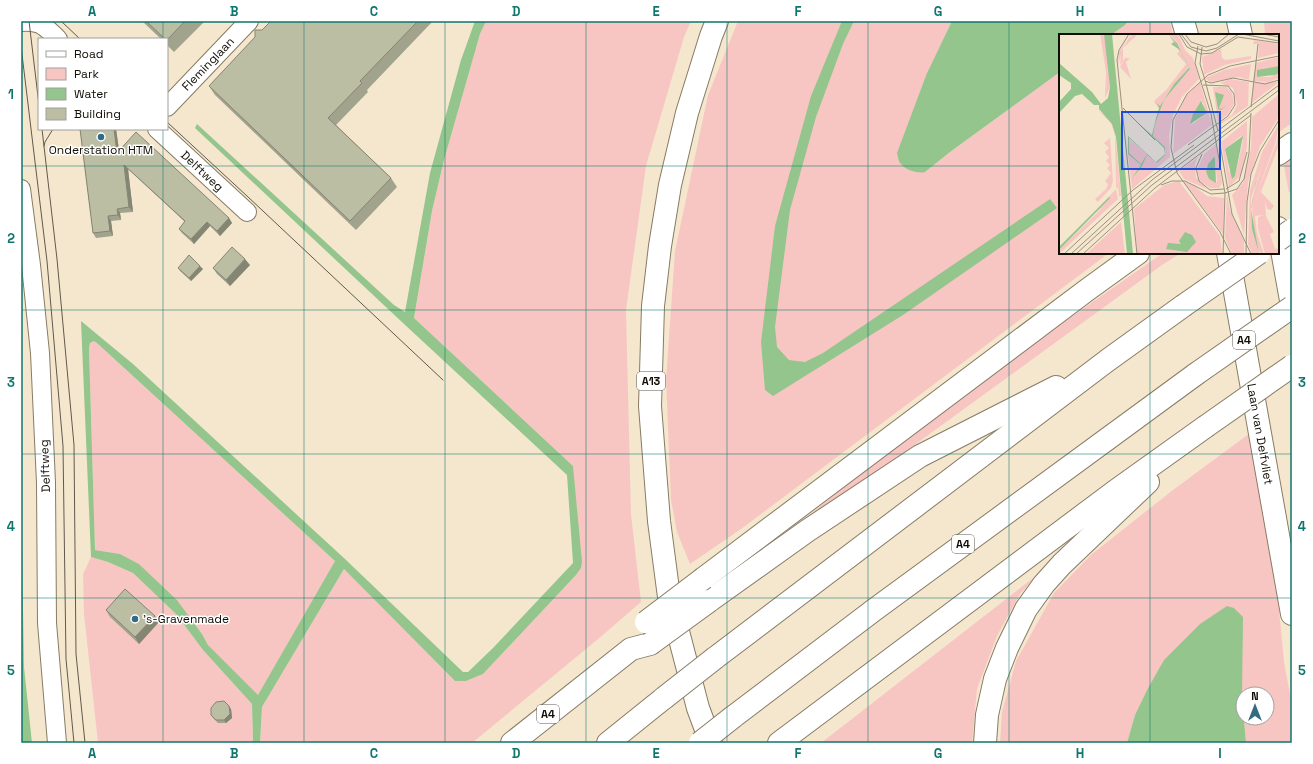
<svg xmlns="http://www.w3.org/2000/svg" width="1313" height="764" viewBox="0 0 1313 764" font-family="'Space Grotesk',sans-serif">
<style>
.green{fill:#f8c6c2}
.water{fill:#94c58d;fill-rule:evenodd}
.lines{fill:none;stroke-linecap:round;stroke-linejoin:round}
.minor-casing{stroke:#877b65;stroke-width:20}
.secondary-casing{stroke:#877b65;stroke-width:24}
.trunk-casing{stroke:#877b65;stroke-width:24}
.motorway-casing{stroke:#877b65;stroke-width:24}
.minor{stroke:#fff;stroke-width:18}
.secondary{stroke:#fff;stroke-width:22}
.trunk{stroke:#fff;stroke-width:22}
.motorway{stroke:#fff;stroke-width:22}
.tram{stroke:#61594c;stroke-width:1}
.motorway-bridge-casing{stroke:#877b65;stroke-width:24;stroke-linecap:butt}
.motorway-bridge{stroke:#fff;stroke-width:22}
.wall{fill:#a2a38d}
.shaded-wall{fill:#848573}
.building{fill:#bcbea4;stroke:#848573}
.grid{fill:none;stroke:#0f766e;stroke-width:1;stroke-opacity:0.55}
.poi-dot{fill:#336b85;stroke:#fff;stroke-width:1.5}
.labels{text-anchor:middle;stroke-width:3;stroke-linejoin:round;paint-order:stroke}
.shield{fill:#fff;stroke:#595651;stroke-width:1}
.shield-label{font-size:11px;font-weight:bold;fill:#120e06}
.street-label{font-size:12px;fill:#120e06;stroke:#fff}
.poi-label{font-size:12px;fill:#120e06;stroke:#fff}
.inset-road{fill:none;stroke:#9a907e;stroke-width:1}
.view{fill:#1d4ed8;fill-opacity:0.15;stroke:#1d4ed8;stroke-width:2}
.inset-edge{fill:none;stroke:#120e06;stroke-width:2}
.neatline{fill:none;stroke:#0f766e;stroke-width:1.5}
.grid-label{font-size:13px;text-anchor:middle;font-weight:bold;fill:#0f766e}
</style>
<rect width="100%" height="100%" fill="#f5e7ce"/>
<g class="green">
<polygon points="486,21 691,21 684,37 646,166 626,310 631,514 641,602 597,640 472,743 260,743 262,707 344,569 455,681 466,681 483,674 576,575 581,568 573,466 414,318 432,211 444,160 480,34"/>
<polygon points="738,21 952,21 927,73 925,172 950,152 1060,72 1060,253 1109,253 741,529 690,564 677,532 671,500 666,380 675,251 708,95"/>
<polygon points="1128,21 1170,21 1173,35 1111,35 1125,25"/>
<polygon points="1264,21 1292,21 1292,123 1279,132 1278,127 1278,35 1265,35"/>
<polygon points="1292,154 1292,190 1289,193 1283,160"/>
<polygon points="1163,253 1181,253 1162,265 887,465 764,551 973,385"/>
<polygon points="94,341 98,344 335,561 258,696 208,645 202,634 177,600 139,564 120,554 95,550 89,348 90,343"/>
<polygon points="1250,433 1276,578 1284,662 1292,705 1292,743 1246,743 1244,718 1267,718 1267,694 1243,694 1243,709 1242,697 1147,690 1135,715 1127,743 1000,743 1002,712 1016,661 1054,593 1092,554 1173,490"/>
<polygon points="91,557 108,562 133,573 176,614 203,650 252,704 253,740 251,743 98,743 84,614 83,574"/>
<polygon points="1037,575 1020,594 997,636 977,689 972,743 821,743"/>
</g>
<g class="water">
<path d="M 475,21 L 486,21 L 480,34 L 444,160 L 432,211 L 414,318 L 573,466 L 582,562 L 581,568 L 576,575 L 483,674 L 466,681 L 455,681 L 344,569 L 262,707 L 260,743 L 251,743 L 253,740 L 252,704 L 203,650 L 176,614 L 133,573 L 108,562 L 91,557 L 81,321 L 133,364 L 345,559 L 463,672 L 468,672 L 493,648 L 573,563 L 567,475 L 403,323 L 195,128 L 197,124 L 394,305 L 405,312 L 430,173 L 461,60 ZM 94,341 L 98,344 L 335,561 L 258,695 L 208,645 L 202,634 L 177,600 L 139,564 L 120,554 L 95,550 L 89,348 L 90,343 Z"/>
<polygon points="842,21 854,21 843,44 816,117 790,210 775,327 777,347 789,360 805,362 823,353 1050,199 1057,208 903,315 773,396 765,390 761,342 775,226 811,96"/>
<path d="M 952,21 L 1128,21 L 1125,25 L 1111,35 L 1060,35 L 1060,72 L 950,152 L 925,172 C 918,174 905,170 900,163 C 898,160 898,156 897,153 L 927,73 Z"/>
<polygon points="21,491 24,667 32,743 21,743"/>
<polygon points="1227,606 1234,608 1243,617 1242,697 1246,743 1127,743 1135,715 1147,690 1164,660 1200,624"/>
</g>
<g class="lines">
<defs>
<g id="minor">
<path d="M 21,22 C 41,20 45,27 58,39"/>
<polyline points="167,107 249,21"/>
<polyline points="157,129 247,212"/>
<polyline points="21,189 31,265 40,353 46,483 47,623 57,743"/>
</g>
<g id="secondary">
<polyline points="1183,21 1187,35"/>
<polyline points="1228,253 1292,614"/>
</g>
<g id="trunk">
<polyline points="1238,21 1241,35"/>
<polyline points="1278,228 1292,306"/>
</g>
<g id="motorway">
<polyline points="1278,154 1292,144"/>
<polyline points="704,578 1087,290 1138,253"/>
<polyline points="709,601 807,531 920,456 1056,387"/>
<polyline points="715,658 1108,360 1183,306"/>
<polyline points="733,717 874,610 1196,374"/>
<polyline points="512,743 631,649 650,644"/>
<polyline points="608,743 664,698"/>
<polyline points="711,743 698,708 669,597 659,521 650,406 653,306 660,246 670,185 687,113 711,36 717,21"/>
<polyline points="779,743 1114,492 1205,427"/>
<polyline points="985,743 987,715 995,679 1007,648 1026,609 1044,584 1062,564 1148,482"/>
</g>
</defs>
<use href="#minor" class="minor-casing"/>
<use href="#secondary" class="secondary-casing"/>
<use href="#trunk" class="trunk-casing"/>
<use href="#motorway" class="motorway-casing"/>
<use href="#minor" class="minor"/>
<use href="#secondary" class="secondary"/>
<use href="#trunk" class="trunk"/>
<use href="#motorway" class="motorway"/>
<g class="tram">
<polyline points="29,21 39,105"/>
<polyline points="61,21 80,39"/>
<polyline points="21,46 47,261 63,446 66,659 74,743"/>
<polyline points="167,122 247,196 443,380"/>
<polyline points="42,129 57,259 74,445 76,654 85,743"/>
<polyline points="44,146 45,142 53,129"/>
</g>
<defs>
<g id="motorway-bridge">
<polyline points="1278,240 1292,230"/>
<polyline points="1183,306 1259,253"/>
<polyline points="1196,374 1292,307"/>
<polyline points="1205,427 1292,366"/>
<polyline points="646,622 704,578"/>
<polyline points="650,644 709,601"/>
<polyline points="664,698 715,658"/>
<polyline points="700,743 733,717"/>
</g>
</defs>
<use href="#motorway-bridge" class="motorway-bridge-casing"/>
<use href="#motorway-bridge" class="motorway-bridge"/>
</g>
<g class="wall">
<polygon points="142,21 205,21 174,52 167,45 167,39 161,39"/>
<polygon points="271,21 433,21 367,90 368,92 336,125 391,178 397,187 356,230 215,95 209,86"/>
<polygon points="80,129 116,129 119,150 229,218 232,223 220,236 210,226 194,244 182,233 179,229 185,222 128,169 133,212 120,213 121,220 111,221 113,236 96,238 93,233"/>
<polygon points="250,265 230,286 217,274 213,268"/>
<polygon points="178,268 203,269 191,281 180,271"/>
<polygon points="106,610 159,622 139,644 110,617"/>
<polygon points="231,709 232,718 226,723 218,723 213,718 211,715"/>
</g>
<g class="shaded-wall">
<polygon points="114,129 116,129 120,157 117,153"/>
<polygon points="124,165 128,169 133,212 129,207"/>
<polygon points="117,209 120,213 121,220 118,215"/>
<polygon points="108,216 111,221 113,236 110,231"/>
<polygon points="229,218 232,223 220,236 217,231"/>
<polygon points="207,222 210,226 194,244 191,239"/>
<polygon points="245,259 250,265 230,286 226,280"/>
<polygon points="200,266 203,269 191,281 189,278"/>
<polygon points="155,616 159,622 139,644 135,637"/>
<polygon points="229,706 231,709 232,718 226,723 224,720"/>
</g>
<g class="building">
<polygon points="146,21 185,21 167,40 167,39 165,39"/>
<polygon points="271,21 418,21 360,81 362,83 328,118 391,178 350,221 209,86 255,37 255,30 262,30"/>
<polygon points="80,129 114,129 117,153 136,132 229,218 217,231 207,222 191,239 179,229 185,221 124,165 129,207 117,209 118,215 108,216 110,231 93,233"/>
<polygon points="232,247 245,259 226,280 213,268"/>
<polygon points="189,255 200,266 189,278 178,268"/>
<polygon points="125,589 155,616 135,637 106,610"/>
<polygon points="224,701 229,706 230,714 224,720 216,720 211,715 211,708 216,702"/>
</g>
<path class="grid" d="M 163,21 L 163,39M 304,21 L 304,743M 445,21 L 445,743M 586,21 L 586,743M 727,21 L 727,743M 868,21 L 868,743M 1009,21 L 1009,743M 1150,21 L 1150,35M 163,129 L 163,743M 21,166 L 1060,166M 1278,166 L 1292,166M 1150,253 L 1150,743M 21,310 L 1292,310M 21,454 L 1292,454M 21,598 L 1292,598"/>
<g class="poi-dot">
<circle cx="101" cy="137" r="4"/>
<circle cx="135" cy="619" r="4"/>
</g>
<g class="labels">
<g class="shield">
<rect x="1233" y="331" width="22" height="18" rx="3"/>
<rect x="637" y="372" width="28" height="18" rx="3"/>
<rect x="952" y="535" width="22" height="18" rx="3"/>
<rect x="537" y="705" width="22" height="18" rx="3"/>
</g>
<g class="shield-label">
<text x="1244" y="344">A4</text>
<text x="651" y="385">A13</text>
<text x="963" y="548">A4</text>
<text x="548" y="718">A4</text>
</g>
<g class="street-label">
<text transform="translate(208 64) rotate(-46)" y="4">Fleminglaan</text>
<text transform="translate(202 171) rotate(43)" y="4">Delftweg</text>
<text transform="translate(1260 434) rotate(80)" y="4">Laan van Delfvliet</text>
<text transform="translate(45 466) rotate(-92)" y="4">Delftweg</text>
</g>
<g class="poi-label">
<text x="101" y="154">Onderstation HTM</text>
<text x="143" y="623" text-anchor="start">'s-Gravenmade</text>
</g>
</g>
<g transform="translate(1059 34)">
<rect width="220" height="220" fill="#f5e7ce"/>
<path d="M 41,0 L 47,2 L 51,53 L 46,64 L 47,38 ZM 70,0 L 62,17 L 71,2 L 73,3 L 71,0 L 78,1 L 64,14 L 64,27 L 61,31 L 62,21 L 59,31 L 60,18 ZM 110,0 L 119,0 L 126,16 L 134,24 L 140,45 L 123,63 L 114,81 L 110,101 L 111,123 L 73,155 L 69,120 L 77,126 L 70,119 L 69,104 L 88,120 L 82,130 L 80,128 L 82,132 L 88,121 L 98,129 L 106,121 L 106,113 L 94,102 L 96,90 L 105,66 L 131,35 L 118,8 ZM 110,1 L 118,9 L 130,35 L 115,50 L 101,72 L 96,70 L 95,67 L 107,56 L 127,30 L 118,20 L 120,17 ZM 195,6 L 220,10 L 220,19 L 199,24 L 200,10 L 194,10 ZM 162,15 L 163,24 L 167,26 L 192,22 L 192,25 L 166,31 L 145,41 L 143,23 ZM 220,23 L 220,32 L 199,36 L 198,43 L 211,43 L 220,39 L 220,44 L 210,48 L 194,47 L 197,29 ZM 66,24 L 71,24 L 67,28 L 72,45 L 61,33 ZM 192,30 L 190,46 L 180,43 L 151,48 L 146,44 L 165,36 ZM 171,45 L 190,48 L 189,72 L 159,92 L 159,90 L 173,81 L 178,71 L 174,54 L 161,49 ZM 141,48 L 153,91 L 114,120 L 116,85 L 127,62 ZM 144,68 L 147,80 L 132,91 ZM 220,48 L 207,58 L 193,69 L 194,49 ZM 154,53 L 168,53 L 173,59 L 175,70 L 169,80 L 159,88 ZM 220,60 L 220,83 L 201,112 L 189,148 L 185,201 L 173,161 L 184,149 L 192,115 L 193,83 ZM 39,76 L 49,84 L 53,90 L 56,99 L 62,161 L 60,163 L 58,132 L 59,155 L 57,153 L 56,101 L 52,89 ZM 188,87 L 188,113 L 182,141 L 170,153 L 162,108 ZM 182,102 L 184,107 L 176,142 L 170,137 L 166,115 ZM 220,90 L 217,107 L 202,148 L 197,170 L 202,149 L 217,110 L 220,97 L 220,111 L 202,158 L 215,172 L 212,176 L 208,175 L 206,166 L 207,182 L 215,198 L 211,200 L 216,215 L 220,214 L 220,220 L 206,220 L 199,195 L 199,183 L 205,181 L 196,182 L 198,199 L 205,220 L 201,220 L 194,198 L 193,166 L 204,127 L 192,165 L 193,195 L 200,220 L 193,220 L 189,210 L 191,156 L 203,118 ZM 51,104 L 54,147 L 52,154 L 39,168 L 36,165 L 47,155 L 49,150 L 46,147 L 52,139 L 48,134 L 51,131 L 47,127 L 50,123 L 46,118 L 50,114 L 45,109 ZM 157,110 L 163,150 L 160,154 L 151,154 L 141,147 L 138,136 L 145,120 ZM 156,124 L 158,147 L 157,149 L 150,145 L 147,138 L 147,134 ZM 139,123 L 136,130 L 137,143 L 148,155 L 125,145 L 120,137 ZM 120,147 L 161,202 L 163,220 L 78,220 L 75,175 L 105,151 ZM 124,147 L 134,151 L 148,162 L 165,164 L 164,200 ZM 57,155 L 59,165 L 0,220 L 0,216 L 44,173 L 37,178 L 50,163 L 21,193 ZM 168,160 L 171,176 L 185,207 L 185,220 L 173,220 L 166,204 ZM 62,188 L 66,220 L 27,220 Z" fill="#f8c6c2" fill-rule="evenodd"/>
<path d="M 45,0 L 53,0 L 74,220 L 68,220 L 57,103 L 53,90 L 40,75 L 40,71 L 35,71 L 23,60 L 16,62 L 0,79 L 0,68 L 12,55 L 12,49 L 0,41 L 0,29 L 33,58 L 42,70 L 49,64 L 51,53 ZM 109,0 L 118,9 L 131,35 L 105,66 L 96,90 L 94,102 L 106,113 L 106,121 L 98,129 L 88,121 L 82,134 L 73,144 L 82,131 L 69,120 L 69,102 L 97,128 L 106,120 L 105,114 L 77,87 L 93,101 L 96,88 L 100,74 L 97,69 L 101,72 L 115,50 L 130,34 L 121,16 L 112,10 L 115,8 L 119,12 ZM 70,104 L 88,120 L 82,130 L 70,119 ZM 220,32 L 220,39 L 216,41 L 198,43 L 198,36 ZM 156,58 L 165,61 L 160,74 L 162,75 L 168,71 L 162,76 L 159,75 ZM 142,67 L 148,79 L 131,90 L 134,80 ZM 184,102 L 176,142 L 173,145 L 166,115 ZM 208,117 L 197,148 L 192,175 L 200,220 L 193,195 L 192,173 L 198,145 ZM 155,123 L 156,124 L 157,149 L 150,145 L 147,138 L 149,130 ZM 50,163 L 51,164 L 0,216 L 0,213 ZM 126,198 L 133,201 L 137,208 L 128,218 L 107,215 L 109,209 L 122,210 L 120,207 Z" fill="#94c58d" fill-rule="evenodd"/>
<path class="inset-road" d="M 70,0 L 60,16 L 58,26 L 78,220M 120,0 L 128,13 L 142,20 L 153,19 L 179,3 L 220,9M 122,0 L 132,13 L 147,17 L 158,14 L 180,0M 126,0 L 132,8 L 147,13 L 158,10 L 170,0M 183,0 L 220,7M 204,0 L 220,3M 139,12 L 136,29 L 152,80 L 166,159 L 178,155 L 185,145 L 190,119 L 192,79M 143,13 L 141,30 L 146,46M 146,46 L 159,97M 146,47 L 152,49 L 174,44 L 206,50 L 220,46M 192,73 L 199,10M 64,74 L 96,106M 160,104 L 173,180 L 192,220M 129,111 L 169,82 L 176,71 L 175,60 L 169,52 L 144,51M 143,120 L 137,134 L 140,147 L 151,156 L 165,155M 102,151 L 113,147 L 126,147 L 152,160 L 166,159 L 164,220M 167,155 L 180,147 L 188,118M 5,220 L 74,156 L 135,111M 12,220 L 93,146 L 220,51M 17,220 L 93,151 L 220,56M 24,220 L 96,154 L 192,81M 172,220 L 161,198 L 118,139 L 112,114 L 114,86 L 128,60 L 149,41 L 171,32 L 220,22M 187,220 L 188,168 L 192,140 L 201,117 L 220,86"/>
<path class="view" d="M 63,78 L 161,78 L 161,135 L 63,135 Z"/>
<rect width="220" height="220" class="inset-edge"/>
</g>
<rect width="1313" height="764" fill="none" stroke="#ffffff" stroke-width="44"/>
<rect x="38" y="38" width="130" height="92" fill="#ffffff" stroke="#a09f9b"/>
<rect x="46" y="51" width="20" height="6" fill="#ffffff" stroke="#a09f9b"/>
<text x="74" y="58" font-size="12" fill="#120e06">Road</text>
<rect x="46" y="68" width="20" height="12" fill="#f8c6c2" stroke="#a09f9b"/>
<text x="74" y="78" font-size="12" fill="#120e06">Park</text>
<rect x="46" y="88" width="20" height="12" fill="#94c58d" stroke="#a09f9b"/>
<text x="74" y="98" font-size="12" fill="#120e06">Water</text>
<rect x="46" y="108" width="20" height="12" fill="#bcbea4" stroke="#a09f9b"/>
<text x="74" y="118" font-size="12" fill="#120e06">Building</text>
<g transform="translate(1255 706)"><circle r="19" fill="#ffffff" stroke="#a09f9b"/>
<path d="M0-3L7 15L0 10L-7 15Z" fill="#336b85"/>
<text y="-6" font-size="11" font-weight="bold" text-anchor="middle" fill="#120e06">N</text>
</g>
<rect x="22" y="22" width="1269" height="720" class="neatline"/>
<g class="grid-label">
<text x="92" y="16">A</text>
<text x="234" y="16">B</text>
<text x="374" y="16">C</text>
<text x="516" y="16">D</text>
<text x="656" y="16">E</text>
<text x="798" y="16">F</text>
<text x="938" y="16">G</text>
<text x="1080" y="16">H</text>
<text x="1220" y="16">I</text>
<text x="11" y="99">1</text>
<text x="1302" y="99">1</text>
<text x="11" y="243">2</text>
<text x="1302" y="243">2</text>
<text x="11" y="387">3</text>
<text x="1302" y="387">3</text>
<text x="11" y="531">4</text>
<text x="1302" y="531">4</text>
<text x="11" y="675">5</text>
<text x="1302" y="675">5</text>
<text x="92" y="758">A</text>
<text x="234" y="758">B</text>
<text x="374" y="758">C</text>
<text x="516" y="758">D</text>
<text x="656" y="758">E</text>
<text x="798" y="758">F</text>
<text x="938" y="758">G</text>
<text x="1080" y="758">H</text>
<text x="1220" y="758">I</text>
</g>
</svg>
